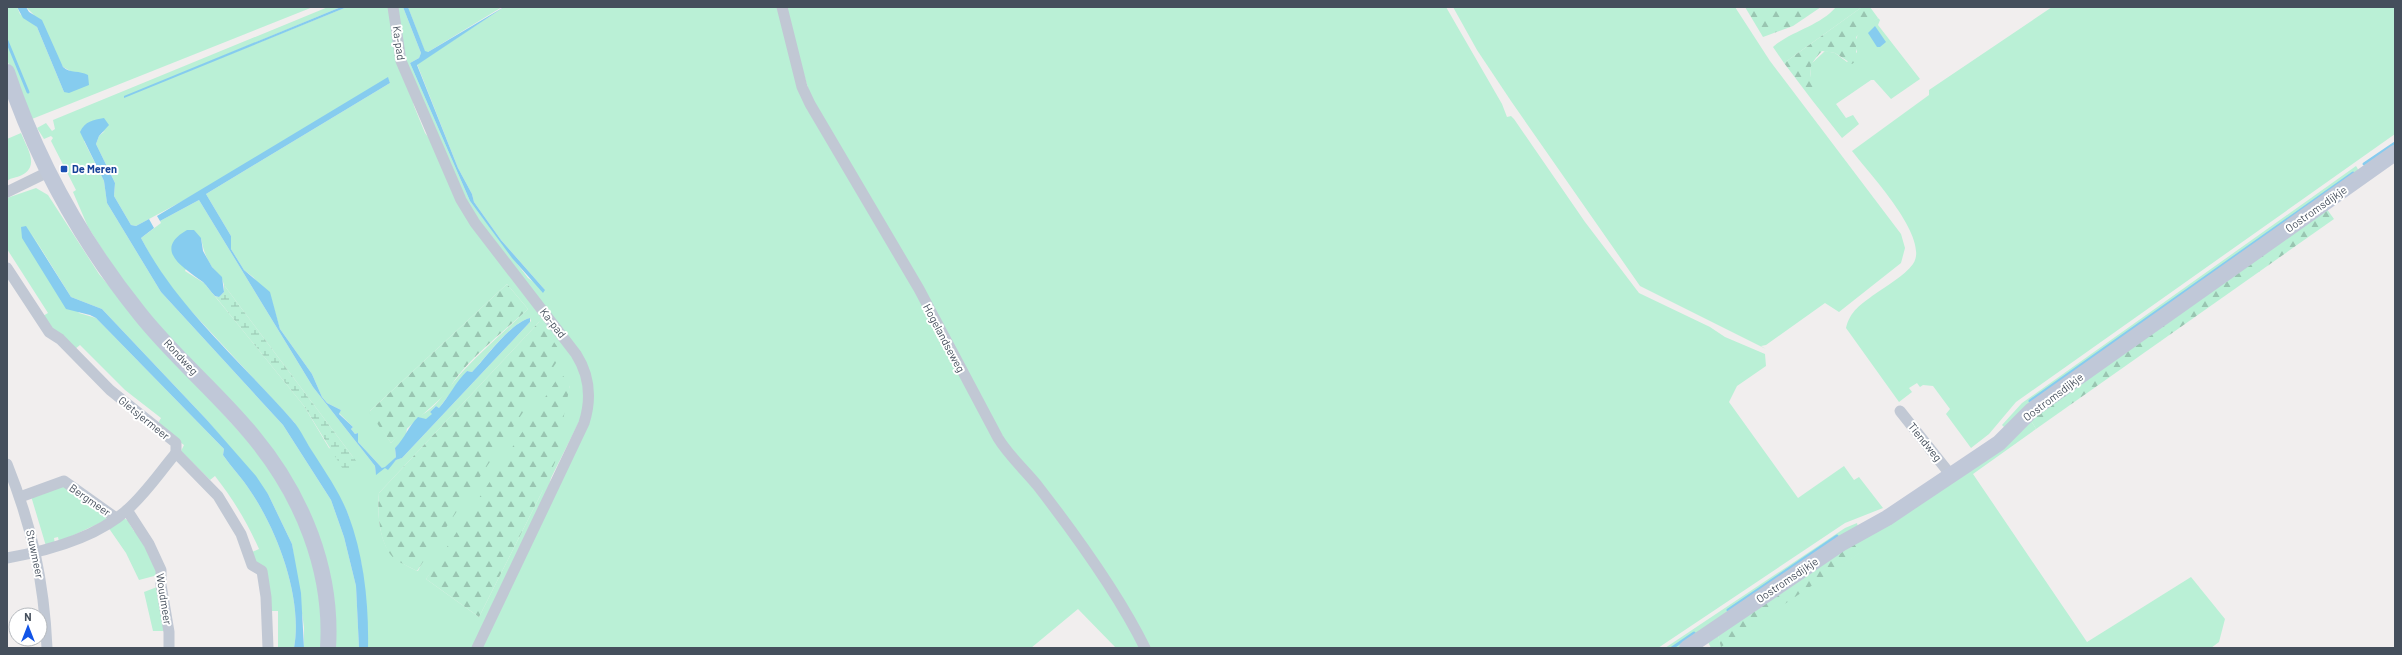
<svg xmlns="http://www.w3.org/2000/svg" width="2402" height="655" viewBox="0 0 2402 655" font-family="Barlow,sans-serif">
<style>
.grass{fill:#baf0d6;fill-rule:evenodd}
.forest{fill:url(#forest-firs)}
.wetland{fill:url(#wetland-marsh)}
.water{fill:#86ccef}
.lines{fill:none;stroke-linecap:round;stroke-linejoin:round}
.stream{stroke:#86ccef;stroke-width:3}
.street{stroke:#c1c8d4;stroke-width:11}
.secondary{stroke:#c0c8d8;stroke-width:16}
.transit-dot{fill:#1a4fb4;stroke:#fff;stroke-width:1.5}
.labels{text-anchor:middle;stroke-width:4;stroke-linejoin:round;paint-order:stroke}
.street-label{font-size:11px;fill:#454f5c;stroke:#fff}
.transit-label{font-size:11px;font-weight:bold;fill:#164399;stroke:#fff;text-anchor:start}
</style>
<defs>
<pattern id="forest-firs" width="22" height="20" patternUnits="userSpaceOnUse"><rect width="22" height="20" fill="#baf0d6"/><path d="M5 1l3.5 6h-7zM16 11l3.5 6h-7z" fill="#99c5b1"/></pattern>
<pattern id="wetland-marsh" width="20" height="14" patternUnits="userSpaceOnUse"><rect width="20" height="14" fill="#baf0d6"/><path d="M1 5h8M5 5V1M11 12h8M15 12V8" fill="none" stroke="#99c5b1"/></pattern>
</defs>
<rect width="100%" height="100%" fill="#f1eeee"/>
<g class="grass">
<polygon points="7,7 17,7 20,14 37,27 64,92 74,73 63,67 33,14 26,7 313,7 32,119 7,60"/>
<path d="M 328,7 L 341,7 L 124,97 L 347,7 L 391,7 L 414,106 L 425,133 L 435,146 L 457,199 L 582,369 L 585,410 L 551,478 L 547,494 L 474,648 L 368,648 L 366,600 L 361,562 L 348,514 L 341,500 L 294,422 L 180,299 L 155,264 L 141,238 L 161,223 L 160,221 L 199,200 L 313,387 L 375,466 L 376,474 L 382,468 L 358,442 L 358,433 L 355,434 L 351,429 L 353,427 L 339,413 L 341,410 L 327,403 L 322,397 L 312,374 L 280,329 L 271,298 L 253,277 L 244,270 L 231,249 L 231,236 L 206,194 L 390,83 L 388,78 L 205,189 L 136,226 L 131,225 L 114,196 L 115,183 L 96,144 L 99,136 L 105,131 L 84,141 L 104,181 L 107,203 L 161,292 L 283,425 L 331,500 L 344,537 L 356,586 L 359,648 L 332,648 L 309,515 L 128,290 L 88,227 L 73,192 L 76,190 L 51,141 L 53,138 L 51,136 L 44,139 L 37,128 L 46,123 L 52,131 L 55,129 L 53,120 ZM 201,238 C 203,249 206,258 212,267 C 218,274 222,277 224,285 L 353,457 L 329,448 L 304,406 L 236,322 L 204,283 L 185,271 ZM 507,284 L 528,309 C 507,329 485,348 465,369 C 449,385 439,407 418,417 L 426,420 L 433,414 L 430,412 L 436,406 L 439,408 L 467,371 L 472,372 C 486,357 510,323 530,318 L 531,321 L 402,458 L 396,460 L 387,469 L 386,467 L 396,457 L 395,448 L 406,437 L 407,427 L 391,443 L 370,411 ZM 540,321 L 418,571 L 417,571 C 410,567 402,564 395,558 C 379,545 377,512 379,493 ZM 570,385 L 542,492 L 479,617 L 426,579 Z"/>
<polygon points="396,7 403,7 421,53 419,58 410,63 470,201 528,278 545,290 501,240 474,202 472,194 458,168 417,64 504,7 779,7 800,88 1026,476 1113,595 1143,648 1116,648 1078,609 1031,648 480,648 587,423 591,378 470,212 403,60"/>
<polygon points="408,7 502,7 428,52 425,52"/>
<polygon points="783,7 1446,7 1502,104 1507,117 1511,116 1514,119 1585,222 1639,293 1710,327 1725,337 1765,354 1766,366 1737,386 1729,402 1798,498 1844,466 1854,480 1859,477 1883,508 1845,523 1658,648 1148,648 1015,459 813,104"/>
<polygon points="1453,7 1735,7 1770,61 1901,234 1905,248 1901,263 1839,312 1825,303 1766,345 1761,346 1766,349 1640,286 1511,101 1477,50"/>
<path d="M 1836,7 L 1862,7 L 1784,63 L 1773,47 C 1791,31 1820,26 1836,7 Z"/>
<path d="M 2052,7 L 2395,7 L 2395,134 L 2016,402 L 1989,434 L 1971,448 L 1946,414 L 1950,409 L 1933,386 L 1923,385 L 1920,387 L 1917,383 L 1909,388 L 1912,392 L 1899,402 L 1846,328 C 1850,311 1861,304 1875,294 C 1886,286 1904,276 1913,264 C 1931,238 1868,172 1852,151 L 1929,95 L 1929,90 Z"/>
<path d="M 1878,18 L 1880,20 L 1878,25 L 1920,79 L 1891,99 L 1874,80 L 1871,80 L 1836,104 L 1846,118 L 1853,115 L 1859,124 L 1842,138 L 1812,100 L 1810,65 L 1825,51 L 1835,53 L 1847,62 L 1857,52 C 1851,34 1865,27 1878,18 Z"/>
<path d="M 21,133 C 27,148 40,166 22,175 C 16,178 12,177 7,181 L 7,139 Z"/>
<polygon points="2356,166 2359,171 2005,428 2002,425 2022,403"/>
<path d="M 36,188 L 48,195 L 99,274 L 138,320 L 264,459 L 305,532 L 322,601 L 322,648 L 304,648 L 304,627 L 292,544 L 268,494 L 207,420 L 102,309 L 71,297 L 30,231 L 79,313 L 96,318 L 224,449 L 223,455 C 232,468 243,479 251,492 C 278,532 303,599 294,648 L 278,648 L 278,611 L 272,611 L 252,552 L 259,549 C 247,522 233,499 215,476 L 210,480 L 181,451 L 184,445 L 157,425 L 161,418 L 125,390 L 80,345 L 75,349 L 57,334 L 43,316 L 48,313 L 7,249 L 7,198 Z"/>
<polygon points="2030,419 2036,429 1973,474 2087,642 2191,577 2225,619 2219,642 2211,648 1711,648 1708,642 1717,632 1721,646 1859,553 1853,542"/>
<polygon points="63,484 107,516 106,520 59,542 58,537 54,538 55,544 46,546 31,496"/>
<polygon points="122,518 131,521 129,523 134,531 137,530 158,575 139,580 126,553 108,527"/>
<polygon points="1857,523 1858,527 1678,648 1665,648 1845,528"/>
<polygon points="157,587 164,631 153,631 144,592"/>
</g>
<g class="forest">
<polygon points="1745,7 1821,7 1793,26 1763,37"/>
<path d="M 1862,7 L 1870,7 L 1878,18 L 1856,37 L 1856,61 L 1852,64 L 1835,53 L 1822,51 C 1797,76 1821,78 1812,100 L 1784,63 Z"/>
<polygon points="2326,208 2334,219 2036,429 2030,419"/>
<path d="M 507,284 L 528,309 C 509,327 457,368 449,391 L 391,443 L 369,412 Z"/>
<path d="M 540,321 L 562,354 L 417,571 C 410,567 402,564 395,559 C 379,546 377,512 379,493 Z"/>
<polygon points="561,373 570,385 563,420 560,451 542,492 479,617 426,579"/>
<polygon points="1853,542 1860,553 1721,647 1717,632"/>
</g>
<polygon class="wetland" points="224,285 353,457 357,462 353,470 344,471 304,406 215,296 219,297 224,292"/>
<g class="water">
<path d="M 17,7 L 26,7 L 29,12 L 42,20 L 63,67 C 71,74 79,70 88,75 L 89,85 L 69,93 L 64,92 L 37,27 L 23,18 Z"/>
<polygon points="341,7 347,7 124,98 124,96"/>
<polygon points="403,7 408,7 425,51 428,52 504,7 417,65 458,168 472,194 474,202 501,240 545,290 543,293 512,258 470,201 410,63 419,58 421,53"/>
<polygon points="1875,26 1886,42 1880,47 1877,47 1868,33"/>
<path d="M 388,77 L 390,83 L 206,194 L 231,236 L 231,249 L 244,270 L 270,292 L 280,329 L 312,374 L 322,397 L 327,403 L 341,410 L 339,414 L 353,427 L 351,429 L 355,434 L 358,433 L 358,442 L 382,468 L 385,467 L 396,457 L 395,448 C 405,438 408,427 418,417 L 426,419 L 432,414 L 430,412 L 436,406 L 439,408 C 450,395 455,383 467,371 L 472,372 C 487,357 510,323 530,318 L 530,322 L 402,458 L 396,460 L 388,470 L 385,468 L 376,475 L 375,466 L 313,387 L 199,200 L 160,221 L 157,216 Z"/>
<path d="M 104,118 L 109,125 L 99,136 L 96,144 L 115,183 L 114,196 L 131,225 L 136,226 L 149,219 L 154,228 L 141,238 C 178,309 241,361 293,421 C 301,430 307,444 314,454 C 326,473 340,493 348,514 C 364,556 369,604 368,648 L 359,648 L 356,586 L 344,537 L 331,500 L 283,425 L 161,292 L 107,203 L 104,181 L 80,132 C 85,121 93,120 104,118 Z"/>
<path d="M 26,226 L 71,297 L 102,309 L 207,420 L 256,476 L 268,494 L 292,544 L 301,593 L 304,648 L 294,648 C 303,599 278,532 251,492 C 243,479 232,468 223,455 L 224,449 L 96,318 L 90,315 L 66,309 L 22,238 L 21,227 Z"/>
<path d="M 187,230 L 194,230 L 201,238 L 203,251 L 212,267 L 222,277 L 224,292 L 219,297 L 215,296 C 211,292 207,286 203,282 C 184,268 152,250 187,230 Z"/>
</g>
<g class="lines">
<g class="stream">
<polyline points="7,41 28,92"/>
<polyline points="2364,164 2395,143"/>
<polyline points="2030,401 2353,173"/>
<polyline points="1728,610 1837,536"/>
<polyline points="1672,648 1694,633"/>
</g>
<g class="street">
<path d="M 393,7 L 401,61 L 461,200 L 475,223 L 576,354 C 590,376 592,398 584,423 L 477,648"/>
<path d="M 782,7 L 802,87 L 810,104 L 919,289 L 998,438 C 1009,456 1024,469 1037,485 C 1075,534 1118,593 1145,648"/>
<polyline points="7,192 48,172"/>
<polyline points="7,268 49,332 60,339 110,390 176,443 176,453 218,496 241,534 252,565 262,571 266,597 268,648"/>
<polyline points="1900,411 1950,474"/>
<path d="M 7,464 C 32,526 44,581 47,648"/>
<polyline points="20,497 64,481 116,518"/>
<polyline points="127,510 149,544 161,570 161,585 169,632 169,648"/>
<path d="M 7,558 C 47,551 98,537 128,509 C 146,493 160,472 176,453"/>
</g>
<g class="secondary">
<path d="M 7,72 C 36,159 82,242 140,314 C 174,357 218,393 253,436 C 302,495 333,570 328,648"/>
<polyline points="1687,648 1842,543 1887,518 1999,443 2032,410 2395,153"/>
</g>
</g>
<rect class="transit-dot" x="60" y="165" width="8" height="8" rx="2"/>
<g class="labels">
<g class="street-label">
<text transform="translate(399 43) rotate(82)" y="4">Ka-pad</text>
<text transform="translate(2316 209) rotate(-35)" y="4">Oostromsdijkje</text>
<text transform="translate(553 323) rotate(52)" y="4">Ka-pad</text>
<text transform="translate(944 338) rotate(62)" y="4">Hogelandseweg</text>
<text transform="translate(181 357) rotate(47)" y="4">Rondweg</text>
<text transform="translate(2053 397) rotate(-37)" y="4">Oostromsdijkje</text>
<text transform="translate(144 418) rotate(39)" y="4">Gletsjermeer</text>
<text transform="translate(1925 442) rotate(51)" y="4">Tiendweg</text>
<text transform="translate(90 500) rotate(35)" y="4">Bergmeer</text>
<text transform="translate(35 554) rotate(78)" y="4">Stuwmeer</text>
<text transform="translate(1787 580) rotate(-34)" y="4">Oostromsdijkje</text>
<text transform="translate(164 599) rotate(81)" y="4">Woudmeer</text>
</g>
<g class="transit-label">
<text x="72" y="173">De Meren</text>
</g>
</g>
<rect width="2402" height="655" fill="none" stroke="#454f5c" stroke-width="16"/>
<g transform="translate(28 627)"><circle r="19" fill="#ffffff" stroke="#b5b9be"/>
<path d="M0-3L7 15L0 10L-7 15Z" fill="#1254e7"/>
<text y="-6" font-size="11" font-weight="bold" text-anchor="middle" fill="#454f5c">N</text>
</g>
</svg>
